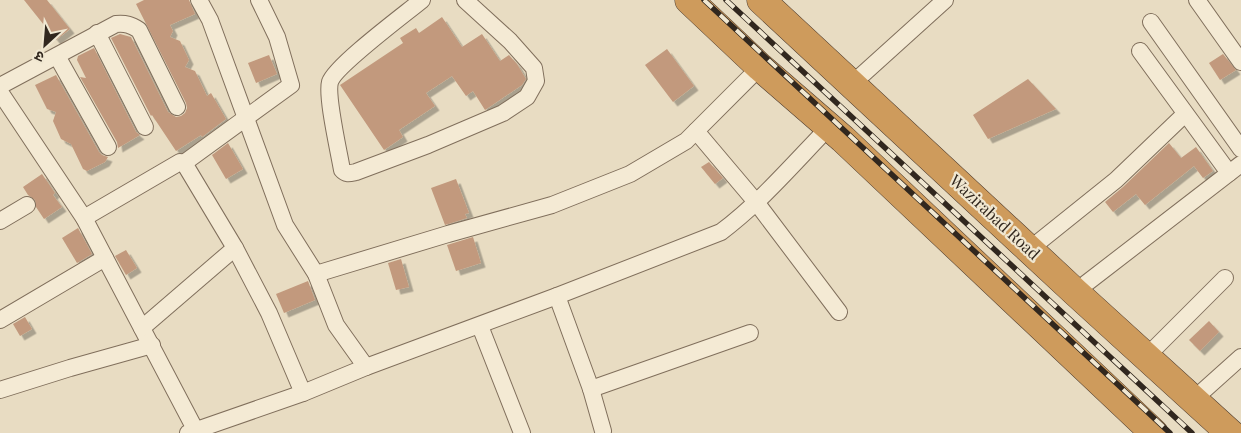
<svg xmlns="http://www.w3.org/2000/svg" width="1241" height="433" viewBox="0 0 1241 433" font-family="'Playfair Display','Noto Sans Devanagari',serif">
<style>
.building{fill:#c2997d;filter:url(#shadow)}
.lines{fill:none;stroke-linecap:round;stroke-linejoin:round}
.street-casing{stroke:#806f5c;stroke-width:18}
.highway-casing{stroke:#4e3d30;stroke-width:29}
.street{stroke:#f4ead4;stroke-width:16}
.highway{stroke:#ce9b5c;stroke-width:28}
.rail-casing{stroke:#31271e;stroke-width:5.5}
.rail{stroke:#f0e7d1;stroke-width:4;stroke-dasharray:11;stroke-linecap:butt}
.labels{text-anchor:middle;stroke-width:4.5;stroke-linejoin:round;paint-order:stroke}
.street-label{font-size:16px;fill:#31271e;stroke:#f0e7d1}
</style>
<defs>
<filter id="shadow"><feDropShadow dx="4.5" dy="4.5" stdDeviation="0" flood-color="#0004"/></filter>
</defs>
<rect width="100%" height="100%" fill="#e8dcc2"/>
<g class="building">
<polygon points="24,0 47,0 70,29 56,40"/>
<polygon points="144,0 189,0 195,14 170,25 173,31 170,37 180,41 189,60 185,67 195,71 207,96 211,93 226,119 202,137 201,135 176,151 152,115 151,116 111,38 120,34 131,37 168,112 176,117 181,116 185,113 187,108 186,103 136,4"/>
<polygon points="442,17 462,47 482,34 500,61 509,55 517,64 526,79 522,85 485,110 473,91 466,96 452,76 426,93 435,106 399,130 403,137 384,150 340,85 403,43 400,38 416,28 419,33"/>
<polygon points="94,48 136,132 140,135 118,148 117,142 80,77 86,78 77,60 78,56"/>
<polygon points="667,49 694,86 673,102 645,65"/>
<polygon points="1223,54 1236,70 1220,80 1209,63"/>
<polygon points="269,55 277,74 256,83 248,63"/>
<polygon points="56,75 99,152 102,155 108,157 105,162 87,171 83,169 71,144 61,139 53,121 56,112 47,109 35,85"/>
<polygon points="1028,79 1056,109 988,139 973,115"/>
<polygon points="228,143 243,169 226,179 212,155"/>
<polygon points="1169,143 1181,158 1196,147 1213,171 1203,178 1194,166 1145,205 1136,194 1113,212 1105,202 1123,187"/>
<polygon points="709,162 723,178 715,184 701,167"/>
<polygon points="42,174 55,193 53,195 62,207 44,219 36,207 35,200 28,195 23,187"/>
<polygon points="456,179 469,213 465,214 467,218 445,225 431,188"/>
<polygon points="78,228 92,254 77,263 62,238"/>
<polygon points="473,237 481,263 456,271 447,245"/>
<polygon points="126,250 137,268 126,275 115,256"/>
<polygon points="401,259 409,287 396,290 388,263"/>
<polygon points="308,281 315,300 284,313 276,294"/>
<polygon points="25,317 32,329 20,336 13,324"/>
<polygon points="1209,321 1219,332 1200,351 1189,340"/>
</g>
<g class="lines">
<defs>
<g id="street">
<polyline points="199,0 210,20 285,225 316,274 336,325 366,367"/>
<path d="M 422,0 C 405,14 335,66 330,82 C 326,96 339,152 342,170 C 346,175 351,173 356,172 L 428,145 L 503,113 L 527,97 L 536,81 L 534,68 L 510,41 L 465,0"/>
<polyline points="1197,0 1241,62"/>
<polyline points="1151,22 1241,149"/>
<polyline points="97,33 145,127"/>
<polyline points="1140,51 1229,173"/>
<polyline points="57,56 108,147"/>
<polyline points="852,84 945,0"/>
<path d="M 0,86 L 116,24 C 126,23 131,25 139,30 L 177,107"/>
<polyline points="0,92 84,218 196,431"/>
<polyline points="696,131 756,202 839,312"/>
<polyline points="184,163 291,85 277,37 259,0"/>
<polyline points="84,218 180,162 184,163 235,248 269,313 303,393"/>
<polyline points="0,221 27,205"/>
<polyline points="1030,249 1116,180 1185,114"/>
<polyline points="316,274 448,234 552,205 630,174 686,141 760,67"/>
<polyline points="1075,292 1241,164"/>
<polyline points="557,296 591,389 603,431"/>
<polyline points="0,320 105,258"/>
<polyline points="480,326 522,433"/>
<polyline points="142,328 235,248"/>
<polyline points="1146,357 1225,278"/>
<polyline points="591,389 750,333"/>
<polyline points="0,390 70,368 152,345"/>
<polyline points="1193,400 1241,357"/>
<path d="M 188,433 L 303,393 L 366,367 L 557,296 L 721,232 C 761,202 794,163 829,127"/>
</g>
<g id="highway">
<polyline points="689,0 760,67 843,139 1154,433"/>
<polyline points="761,0 1075,292 1230,433"/>
</g>
</defs>
<use href="#street" class="street-casing"/>
<use href="#highway" class="highway-casing"/>
<use href="#street" class="street"/>
<use href="#highway" class="highway"/>
<defs>
<g id="rail">
<polyline points="704,0 1170,433"/>
<polyline points="726,0 1192,433"/>
</g>
</defs>
<use href="#rail" class="rail-casing"/>
<use href="#rail" class="rail"/>
</g>
<g class="labels">
<g class="street-label">
<text transform="translate(995 217) rotate(43)" y="6">Wazirabad Road</text>
</g>
</g>
<g transform="translate(45 45) rotate(206)" stroke="#f0e7d1" stroke-width="4" paint-order="stroke">
<path d="M0-4L9 19L0 12L-9 19Z" fill="#31271e"/>
<text y="-8" font-size="14" font-weight="bold" text-anchor="middle" fill="#31271e">उ</text>
</g>
</svg>
